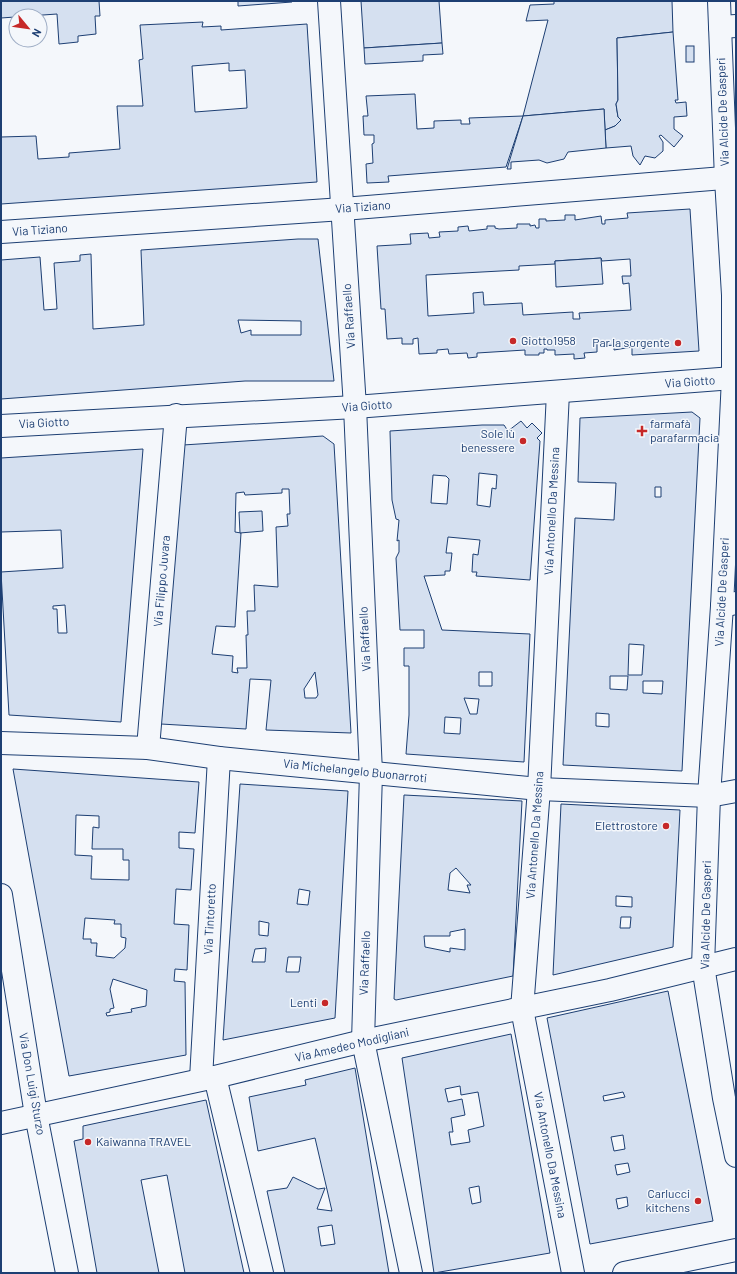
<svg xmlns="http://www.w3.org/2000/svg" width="737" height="1274" viewBox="0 0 737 1274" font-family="Barlow,sans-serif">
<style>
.building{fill:#d5e0f0;stroke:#1d3f73;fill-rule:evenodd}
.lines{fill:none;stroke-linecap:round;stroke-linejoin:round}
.minor-casing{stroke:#1d3f73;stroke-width:24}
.tertiary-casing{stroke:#1d3f73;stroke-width:24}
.minor{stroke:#f4f7fb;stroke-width:22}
.tertiary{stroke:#f4f7fb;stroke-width:22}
.poi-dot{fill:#c62828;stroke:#f4f7fb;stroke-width:1.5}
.labels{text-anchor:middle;stroke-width:3;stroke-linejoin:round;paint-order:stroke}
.street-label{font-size:12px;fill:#1d3f73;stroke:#f4f7fb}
.poi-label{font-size:12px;fill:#1d3f73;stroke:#f4f7fb;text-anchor:end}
</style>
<rect width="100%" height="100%" fill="#f4f7fb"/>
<g class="building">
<polygon points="1,1 99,1 100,16 95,16 96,34 78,36 78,42 59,44 57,14 1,18"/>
<polygon points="238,1 292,1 292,2 238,6"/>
<polygon points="361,1 439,1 442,43 364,48"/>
<polygon points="554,1 672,1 673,32 617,38 618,100 616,104 618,117 621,120 615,126 605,130 604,109 523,116 548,20 526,21 530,5 554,4"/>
<path d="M 203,22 L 202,27 L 221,26 L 221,30 L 307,24 L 317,182 L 1,204 L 1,137 L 36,136 L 38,159 L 69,157 L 69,153 L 120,149 L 117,106 L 143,106 L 139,60 L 143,59 L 140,25 ZM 229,63 L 229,71 L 245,70 L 247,108 L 195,112 L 192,66 Z"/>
<polygon points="673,32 678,100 675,100 676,103 686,102 687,116 674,117 674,129 683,136 674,147 661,135 659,136 663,142 663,151 655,158 645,156 640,165 633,156 631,146 606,148 605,130 615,126 621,120 618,117 616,104 618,100 617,38"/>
<polygon points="442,43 443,54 423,55 423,61 365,64 364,48"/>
<rect x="686" y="46" width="8" height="16"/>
<polygon points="415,94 417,129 434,128 434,121 461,120 461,124 470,124 469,118 523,116 506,167 388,176 389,182 367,183 366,164 373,163 372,144 374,143 374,135 364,135 363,116 368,116 366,96"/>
<polygon points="604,109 606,148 568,152 564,159 547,163 539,160 511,162 511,169 507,169 523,116"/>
<path d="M 690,209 L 699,351 L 632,355 L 632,347 L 614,350 L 614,345 L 603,346 L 603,341 L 597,341 L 597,352 L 584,353 L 585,358 L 574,359 L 574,354 L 555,355 L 555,350 L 547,350 L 547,349 L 544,349 L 544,353 L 539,353 L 539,355 L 525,355 L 525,350 L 477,353 L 477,357 L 468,358 L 467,353 L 449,354 L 448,349 L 437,350 L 437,353 L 419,354 L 418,338 L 413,339 L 413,344 L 402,344 L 402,338 L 387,339 L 385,309 L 381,309 L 377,246 L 411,244 L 410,234 L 428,233 L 429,238 L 440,237 L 439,232 L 458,231 L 458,227 L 468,226 L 469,231 L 487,229 L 487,226 L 495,226 L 495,228 L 499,229 L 517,228 L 517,224 L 530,224 L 530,226 L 535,225 L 536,228 L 539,228 L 539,219 L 546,219 L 546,221 L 565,220 L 565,215 L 575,215 L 575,220 L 601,216 L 602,224 L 605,224 L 605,220 L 628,218 L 627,213 ZM 601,258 L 602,261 L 630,259 L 631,276 L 622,276 L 623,284 L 629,283 L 631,310 L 579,313 L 580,319 L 573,319 L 573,312 L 523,315 L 522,303 L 484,305 L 483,292 L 473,293 L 474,313 L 428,316 L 426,275 L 519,270 L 519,266 L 555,264 L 555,261 Z"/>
<path d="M 298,239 L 318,239 L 334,381 L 245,381 L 1,399 L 1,260 L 40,257 L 44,310 L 57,309 L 54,263 L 80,261 L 80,255 L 91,254 L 93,329 L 144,325 L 141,250 ZM 238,320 L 301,321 L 301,335 L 251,335 L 251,330 L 241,333 Z"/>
<polygon points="601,258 603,284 556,287 555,261"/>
<path d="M 692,412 L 700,418 L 682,771 L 563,765 L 575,518 L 614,520 L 616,483 L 578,482 L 580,418 ZM 655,487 L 661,487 L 661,497 L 655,497 ZM 629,644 L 644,645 L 642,675 L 628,675 ZM 610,676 L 628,676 L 627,690 L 610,689 ZM 643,681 L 663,681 L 662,694 L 643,693 ZM 596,713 L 609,714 L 609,727 L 596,726 Z"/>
<path d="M 521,421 L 527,428 L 532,423 L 542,433 L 537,438 L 540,441 L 530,580 L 476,576 L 477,572 L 472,572 L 473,554 L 478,555 L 480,540 L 448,537 L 446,553 L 452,553 L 450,571 L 445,571 L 445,575 L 424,576 L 442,630 L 530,634 L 524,762 L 406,754 L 409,715 L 409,666 L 404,666 L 404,648 L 424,648 L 424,630 L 400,630 L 396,558 L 399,552 L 399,540 L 397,541 L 399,520 L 396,519 L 392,500 L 390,431 L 482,425 L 504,425 L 508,431 ZM 479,473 L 497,475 L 496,489 L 492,488 L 490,507 L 477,505 ZM 433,475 L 446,476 L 449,479 L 447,504 L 431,503 ZM 479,672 L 492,672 L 492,686 L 479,686 ZM 464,698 L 479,699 L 477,714 L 470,714 ZM 445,717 L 461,718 L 460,734 L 444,733 Z"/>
<path d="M 323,436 L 334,444 L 351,733 L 266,730 L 271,680 L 250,679 L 246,729 L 161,724 L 183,445 ZM 282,489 L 289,489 L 290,514 L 287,514 L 288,526 L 276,527 L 278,587 L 254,585 L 255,611 L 247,611 L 248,635 L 246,635 L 247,668 L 237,668 L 238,673 L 232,672 L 233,656 L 212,654 L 216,626 L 235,627 L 241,533 L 235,532 L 236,493 L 244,492 L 245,495 L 282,493 ZM 315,672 L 318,695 L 316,698 L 305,698 L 304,689 Z"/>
<path d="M 143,449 L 121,722 L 9,715 L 1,572 L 63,568 L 61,530 L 1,532 L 1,458 ZM 65,605 L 67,633 L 58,633 L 57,609 L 53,609 L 53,606 Z"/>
<polygon points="262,511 263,531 240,533 239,512"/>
<path d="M 13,769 L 199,782 L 195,833 L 179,832 L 179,848 L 194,849 L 191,890 L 176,889 L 174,924 L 189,925 L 187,970 L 175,969 L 174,981 L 185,982 L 186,1055 L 69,1076 ZM 76,815 L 99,816 L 99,828 L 93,827 L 92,849 L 123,849 L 123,860 L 129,860 L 129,880 L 91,879 L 92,856 L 75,855 ZM 85,918 L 115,920 L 114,924 L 121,924 L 121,937 L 126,938 L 125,948 L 114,958 L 96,956 L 97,943 L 91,943 L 91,939 L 83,939 ZM 113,979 L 147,990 L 146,1006 L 131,1009 L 132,1012 L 107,1016 L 106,1013 L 110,1012 L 110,1009 L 114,1008 L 110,989 Z"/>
<path d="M 240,784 L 348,791 L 335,1018 L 223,1040 ZM 299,889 L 310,891 L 308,905 L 297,904 ZM 259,921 L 269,923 L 268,936 L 259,935 ZM 266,948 L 265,962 L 252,962 L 255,949 ZM 288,957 L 301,957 L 299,972 L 286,972 Z"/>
<path d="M 404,795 L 522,801 L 513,976 L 396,1000 L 394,999 ZM 456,868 L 471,885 L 467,885 L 470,893 L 448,890 L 450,873 ZM 465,929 L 465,950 L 450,948 L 450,952 L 425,947 L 424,936 L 450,936 L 450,932 Z"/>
<path d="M 561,804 L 680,810 L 673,947 L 553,975 ZM 616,896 L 632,897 L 632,907 L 616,906 ZM 621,917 L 631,917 L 630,928 L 620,928 Z"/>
<path d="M 668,991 L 713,1221 L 590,1244 L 547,1018 ZM 623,1092 L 625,1097 L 604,1101 L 603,1096 ZM 623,1135 L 625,1149 L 614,1151 L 611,1137 ZM 628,1163 L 630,1172 L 617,1175 L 615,1165 ZM 627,1197 L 628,1206 L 618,1209 L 616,1199 Z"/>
<path d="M 511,1034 L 550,1253 L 434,1273 L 402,1058 ZM 460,1086 L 461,1095 L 478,1092 L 484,1126 L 468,1130 L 470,1142 L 451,1145 L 449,1132 L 453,1132 L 451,1118 L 465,1115 L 462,1099 L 448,1102 L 445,1089 ZM 479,1186 L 481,1202 L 472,1204 L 469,1188 Z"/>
<path d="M 355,1068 L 389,1273 L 285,1273 L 267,1191 L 287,1188 L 293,1177 L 318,1189 L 325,1188 L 317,1209 L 332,1211 L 315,1138 L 258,1151 L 249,1097 L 306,1085 L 305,1080 ZM 332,1225 L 335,1244 L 321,1246 L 318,1227 Z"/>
<polygon points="206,1100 244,1273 185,1273 167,1175 141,1180 159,1273 97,1273 74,1141 83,1139 83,1126"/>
</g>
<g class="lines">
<defs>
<g id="minor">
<polyline points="329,1 355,407 371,773 363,1041 411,1273"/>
<polyline points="720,27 736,26"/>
<polyline points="1,232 343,209 736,177"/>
<polyline points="558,392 539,789 522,1009 573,1273"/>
<polyline points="1,426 355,407 733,378"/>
<polyline points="722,606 736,603"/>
<polyline points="1,743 148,748 219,758 539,789 709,796 736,791"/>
<polyline points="148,748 176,415"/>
<polyline points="1,895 36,1115 67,1273"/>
<polyline points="215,1077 262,1273"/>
<polyline points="201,1079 219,758"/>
<polyline points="1,1123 215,1077 363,1041 610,990 736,959"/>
</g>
<g id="tertiary">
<polyline points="719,1 726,179 733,295 733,378 722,606 709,796 703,966 724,1098 736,1156"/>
<polyline points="624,1273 736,1250"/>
</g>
</defs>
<use href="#minor" class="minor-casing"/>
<use href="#tertiary" class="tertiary-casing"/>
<use href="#minor" class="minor"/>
<use href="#tertiary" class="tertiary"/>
</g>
<g class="poi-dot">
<circle cx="513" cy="341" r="4"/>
<circle cx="678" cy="343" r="4"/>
<path d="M640 425h4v4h4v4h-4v4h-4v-4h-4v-4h4z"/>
<circle cx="523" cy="441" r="4"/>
<circle cx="666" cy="826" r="4"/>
<circle cx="325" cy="1003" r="4"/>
<circle cx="88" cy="1142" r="4"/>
<circle cx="698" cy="1201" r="4"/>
</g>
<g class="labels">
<g class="street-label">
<text transform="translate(723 112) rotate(-92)" y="4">Via Alcide De Gasperi</text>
<text transform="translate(363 207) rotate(-4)" y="4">Via Tiziano</text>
<text transform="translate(40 230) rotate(-4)" y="4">Via Tiziano</text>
<text transform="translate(349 316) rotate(-94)" y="4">Via Raffaello</text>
<text transform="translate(690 382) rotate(-4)" y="4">Via Giotto</text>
<text transform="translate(367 406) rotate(-4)" y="4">Via Giotto</text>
<text transform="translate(44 423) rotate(-3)" y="4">Via Giotto</text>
<text transform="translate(552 511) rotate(-87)" y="4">Via Antonello Da Messina</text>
<text transform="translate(162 581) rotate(-85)" y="4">Via Filippo Juvara</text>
<text transform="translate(722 592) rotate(-87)" y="4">Via Alcide De Gasperi</text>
<text transform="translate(365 639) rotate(-93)" y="4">Via Raffaello</text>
<text transform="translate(355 771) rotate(6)" y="4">Via Michelangelo Buonarroti</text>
<text transform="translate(535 835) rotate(-86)" y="4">Via Antonello Da Messina</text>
<text transform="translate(706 915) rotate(-89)" y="4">Via Alcide De Gasperi</text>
<text transform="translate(210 919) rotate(-87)" y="4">Via Tintoretto</text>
<text transform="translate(365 963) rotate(-88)" y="4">Via Raffaello</text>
<text transform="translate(352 1045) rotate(-13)" y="4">Via Amedeo Modigliani</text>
<text transform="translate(32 1084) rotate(80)" y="4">Via Don Luigi Sturzo</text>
<text transform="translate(550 1155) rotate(79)" y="4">Via Antonello Da Messina</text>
</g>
<g class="poi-label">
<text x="521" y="345" text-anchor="start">Giotto1958</text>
<text x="670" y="347">Par la sorgente</text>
<text x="650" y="428" text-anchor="start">farmafà<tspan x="650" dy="14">parafarmacia</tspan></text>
<text x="515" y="438">Sole lù<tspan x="515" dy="14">benessere</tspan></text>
<text x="658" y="830">Elettrostore</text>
<text x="317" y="1007">Lenti</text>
<text x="96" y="1146" text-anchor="start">Kaiwanna TRAVEL</text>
<text x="690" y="1198">Carlucci<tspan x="690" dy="14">kitchens</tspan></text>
</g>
</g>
<rect width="737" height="1274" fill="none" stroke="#1d3f73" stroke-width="4"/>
<g transform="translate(28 28) rotate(119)"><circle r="19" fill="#f4f7fb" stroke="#9eadc5"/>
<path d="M0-3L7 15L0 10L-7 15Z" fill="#c62828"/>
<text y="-6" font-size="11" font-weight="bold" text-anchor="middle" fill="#1d3f73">N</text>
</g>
</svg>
